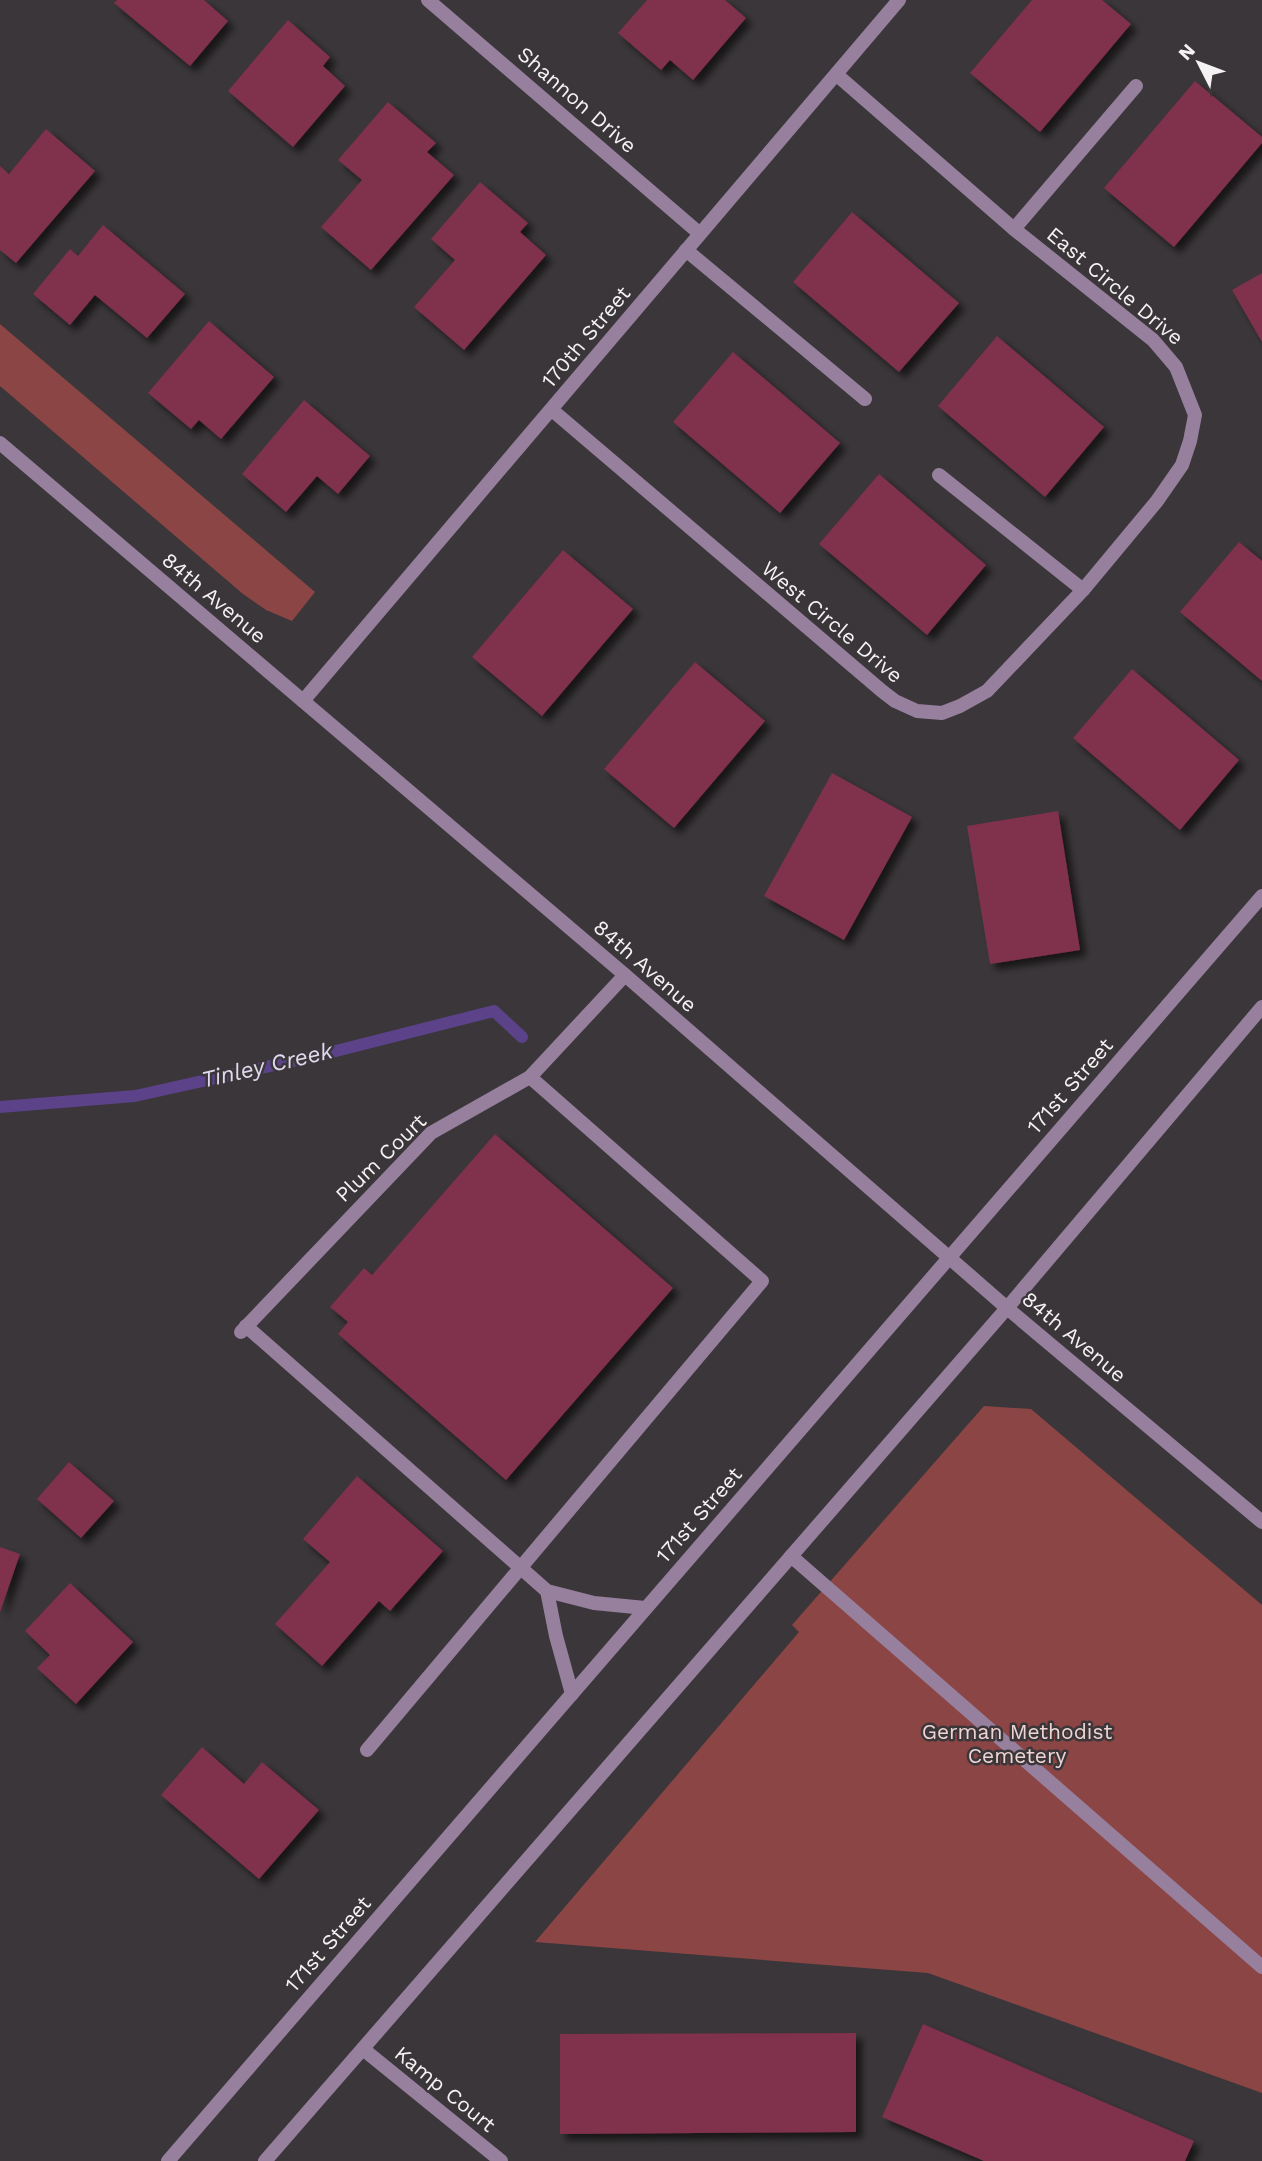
<svg xmlns="http://www.w3.org/2000/svg" width="1262" height="2161" viewBox="0 0 1262 2161" font-family="'Work Sans',sans-serif">
<style>
.green{fill:#8c4545}
.lines{fill:none;stroke-linecap:round;stroke-linejoin:round}
.stream{stroke:#5b4289;stroke-width:12}
.building{fill:#80304d;filter:url(#shadow)}
.service{stroke:#97809e;stroke-width:14}
.minor{stroke:#97809e;stroke-width:14}
.tertiary{stroke:#97809e;stroke-width:14}
.labels{text-anchor:middle;stroke-width:5;stroke-linejoin:round;paint-order:stroke}
.street-label{font-size:21px;fill:#f5f2f4;stroke:#3a3639}
.park-label{font-size:21px;fill:#eed4d3;stroke:#3a3639}
.water-label{font-size:23px;font-style:italic;fill:#e0daef;stroke:#3a3639}
</style>
<defs>
<filter id="shadow"><feDropShadow dx="6" dy="6" stdDeviation="3.5" flood-color="#0009"/></filter>
</defs>
<rect width="100%" height="100%" fill="#3a3639"/>
<g class="green">
<polygon points="0,324 315,592 292,621 266,610 243,594 0,386"/>
<polygon points="984,1406 1031,1409 1262,1605 1262,2093 928,1973 535,1942 799,1632 792,1625"/>
</g>
<g class="lines">
<polyline class="stream" points="0,1107 135,1096 324,1054 494,1011 522,1037"/>
</g>
<g class="building">
<polygon points="117,0 204,0 228,21 190,66 114,3"/>
<polygon points="647,0 725,0 746,18 693,80 670,60 661,70 618,33"/>
<polygon points="1032,0 1102,0 1131,24 1040,132 970,73"/>
<polygon points="288,20 330,57 323,66 345,86 293,147 228,91"/>
<polygon points="1195,81 1262,137 1262,143 1174,247 1104,188"/>
<polygon points="388,102 436,143 427,152 454,175 371,270 321,227 362,180 338,160"/>
<polygon points="46,129 95,171 16,263 0,250 0,166 9,174"/>
<polygon points="480,182 528,223 520,232 546,255 464,350 414,307 455,260 431,239"/>
<polygon points="852,212 959,303 899,372 793,282"/>
<polygon points="103,225 185,294 147,338 95,295 70,325 33,294 70,249 78,256"/>
<polygon points="1262,273 1262,342 1232,290"/>
<polygon points="209,321 274,377 221,439 199,420 191,429 148,393"/>
<polygon points="997,336 1104,427 1045,497 938,406"/>
<polygon points="733,352 840,443 780,513 673,422"/>
<polygon points="304,400 370,456 338,494 317,476 286,512 242,474"/>
<polygon points="879,474 986,565 927,635 819,544"/>
<polygon points="1239,542 1262,561 1262,681 1180,612"/>
<polygon points="563,550 633,609 542,716 472,657"/>
<polygon points="695,662 765,721 674,828 604,769"/>
<polygon points="1132,669 1239,760 1180,830 1073,738"/>
<polygon points="832,773 912,817 844,940 764,896"/>
<polygon points="1058,811 1080,950 990,964 967,826"/>
<polygon points="495,1134 673,1288 506,1480 338,1334 348,1322 330,1307 364,1268 372,1275"/>
<polygon points="69,1462 114,1501 81,1538 37,1499"/>
<polygon points="357,1476 443,1551 390,1611 379,1601 322,1666 275,1624 330,1562 303,1539"/>
<polygon points="0,1547 20,1554 0,1612"/>
<polygon points="70,1583 133,1642 76,1704 37,1668 50,1655 25,1631"/>
<polygon points="202,1747 244,1784 262,1762 319,1810 259,1879 161,1795"/>
<polygon points="923,2024 1194,2141 1185,2161 984,2161 882,2117"/>
<polygon points="856,2033 856,2132 560,2134 560,2034"/>
</g>
<g class="lines">
<g class="service">
<polyline points="1014,229 1136,86"/>
<polyline points="686,250 865,399"/>
<polyline points="939,475 1083,590"/>
<polyline points="246,1326 547,1591 594,1603 645,1608"/>
<polyline points="791,1556 1262,1967"/>
<polyline points="547,1591 556,1636 572,1694"/>
<polyline points="367,1750 762,1281 530,1077"/>
</g>
<g class="minor">
<polyline points="428,0 699,233"/>
<polyline points="552,410 882,691 895,701 917,711 942,713 960,706 987,691 1083,590 1157,501 1182,465 1190,441 1195,415 1176,367 1153,340 1014,229 837,75"/>
<polyline points="303,701 899,0"/>
<polyline points="1007,1308 1262,1522"/>
<polyline points="241,1332 431,1133 530,1077 625,975"/>
<polyline points="363,2049 501,2161"/>
</g>
<g class="tertiary">
<polyline points="0,443 625,975 1007,1308"/>
<polyline points="168,2161 1262,896"/>
<polyline points="265,2161 1007,1308 1262,1007"/>
</g>
</g>
<g class="labels">
<g class="street-label">
<text transform="translate(577 100) rotate(41)" y="7">Shannon Drive</text>
<text transform="translate(1115 286) rotate(40)" y="7">East Circle Drive</text>
<text transform="translate(586 337) rotate(-50)" y="7">170th Street</text>
<text transform="translate(214 598) rotate(40)" y="7">84th Avenue</text>
<text transform="translate(832 622) rotate(40)" y="7">West Circle Drive</text>
<text transform="translate(645 966) rotate(41)" y="7">84th Avenue</text>
<text transform="translate(1070 1086) rotate(-49)" y="7">171st Street</text>
<text transform="translate(381 1158) rotate(-44)" y="7">Plum Court</text>
<text transform="translate(1074 1337) rotate(40)" y="7">84th Avenue</text>
<text transform="translate(699 1515) rotate(-49)" y="7">171st Street</text>
<text transform="translate(328 1944) rotate(-49)" y="7">171st Street</text>
<text transform="translate(445 2089) rotate(39)" y="7">Kamp Court</text>
</g>
<g class="park-label">
<text x="1017" y="1739">German Methodist<tspan x="1017" dy="24">Cemetery</tspan></text>
</g>
<g class="water-label">
<text transform="translate(267 1065) rotate(-13)" y="8">Tinley Creek</text>
</g>
</g>
<g transform="translate(1199 63) rotate(312)" stroke="#3a3639" stroke-width="5" paint-order="stroke">
<path d="M0-5L12 26L0 18L-12 26Z" fill="#f5f2f4"/>
<text y="-10" font-size="19" font-weight="bold" text-anchor="middle" fill="#f5f2f4">N</text>
</g>
</svg>
